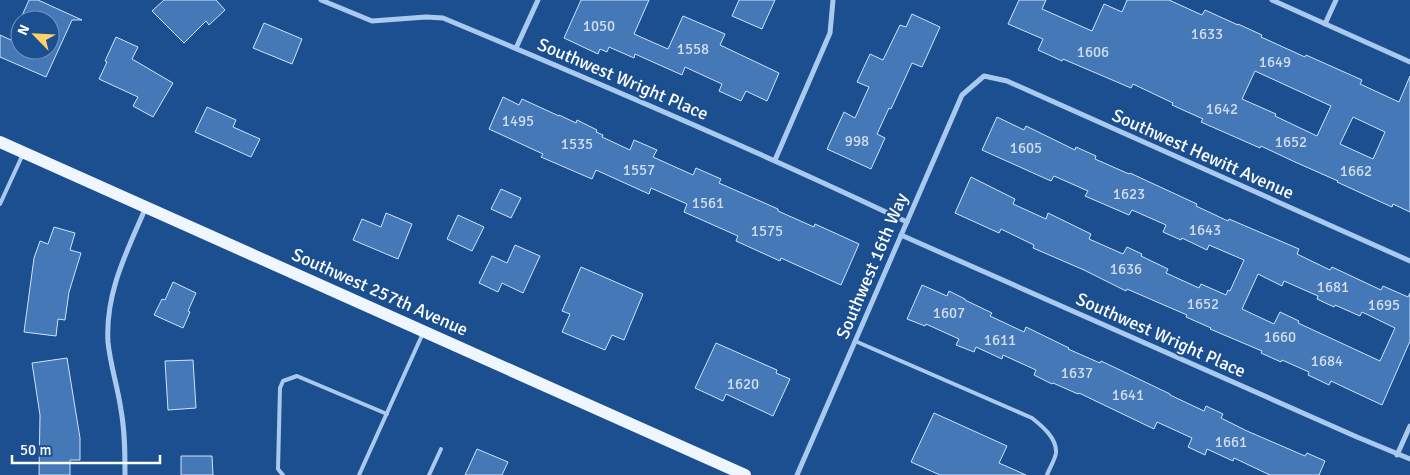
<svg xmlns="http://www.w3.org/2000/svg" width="1410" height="475" viewBox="0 0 1410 475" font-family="Signika,sans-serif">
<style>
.building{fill:#4478b7;stroke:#cfe3fa;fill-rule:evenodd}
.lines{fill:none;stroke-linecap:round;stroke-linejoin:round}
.lane{stroke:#a9c9ee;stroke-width:4}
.street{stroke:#a9c9ee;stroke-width:5}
.primary{stroke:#f0f6ff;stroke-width:12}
.labels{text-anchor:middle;stroke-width:4;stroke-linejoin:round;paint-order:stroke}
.number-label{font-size:15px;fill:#d0dded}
.street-label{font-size:18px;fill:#fff;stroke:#1b4f8f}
</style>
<rect width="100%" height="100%" fill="#1b4f8f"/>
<g class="building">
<polygon points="29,0 38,0 82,20 72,20 46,77 0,57 0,35 20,44 20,50 50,50 50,20 20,20"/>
<polygon points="164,0 216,0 225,10 209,25 206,21 184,43 152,11"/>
<polygon points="581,0 649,0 634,34 668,49 683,16 725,34 720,45 779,73 767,101 746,91 741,101 719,91 722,84 685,67 682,75 635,54 634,58 609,47 607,52 600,49 598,54 564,38"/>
<polygon points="739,0 775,0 762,29 732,16"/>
<path d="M 1019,0 L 1046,0 L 1042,9 L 1092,31 L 1104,4 L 1122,12 L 1127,0 L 1169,0 L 1202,15 L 1205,10 L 1238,25 L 1238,24 L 1262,35 L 1261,37 L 1305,57 L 1306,55 L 1362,80 L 1360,84 L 1399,102 L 1410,76 L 1410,212 L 1393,204 L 1392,207 L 1361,193 L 1337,182 L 1338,181 L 1295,162 L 1261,146 L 1260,148 L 1201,122 L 1203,119 L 1172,105 L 1173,103 L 1133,84 L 1131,88 L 1063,59 L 1062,61 L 1038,50 L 1043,39 L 1008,24 ZM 1255,71 L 1331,106 L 1317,136 L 1275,116 L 1276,114 L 1242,99 ZM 1353,117 L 1385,132 L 1373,159 L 1340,144 Z"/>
<polygon points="912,14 940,27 922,67 912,63 891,109 889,108 877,134 885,138 871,169 827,149 844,112 855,118 869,87 857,82 870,54 883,60 900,25 906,27"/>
<polygon points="264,23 302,39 292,64 253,48"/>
<polygon points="116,37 138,47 132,59 173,83 153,117 133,106 138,97 99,79 107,62 105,61"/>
<polygon points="503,97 519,105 522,99 559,116 559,115 576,123 577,120 597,130 596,132 603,135 602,137 630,150 634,140 657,150 653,157 693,175 696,168 721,179 719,183 778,209 778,211 814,227 815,224 859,244 841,285 781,258 780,261 736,241 738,236 684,212 687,204 651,188 649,194 596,170 592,179 541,157 543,154 489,129"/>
<polygon points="207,107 236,120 233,127 260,139 251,157 195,132"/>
<path d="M 997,117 L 1024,130 L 1026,126 L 1075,150 L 1076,147 L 1096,156 L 1095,159 L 1129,174 L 1130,173 L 1145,180 L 1197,204 L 1196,206 L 1228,221 L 1229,219 L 1299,249 L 1297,254 L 1330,270 L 1332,267 L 1381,290 L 1383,286 L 1408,297 L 1410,293 L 1410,341 L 1382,405 L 1331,381 L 1329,385 L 1308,375 L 1309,372 L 1282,360 L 1281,362 L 1261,353 L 1262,351 L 1210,329 L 1211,328 L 1186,317 L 1187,315 L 1127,289 L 1126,291 L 1084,270 L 1033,248 L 1034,245 L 1001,229 L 999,233 L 955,213 L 971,177 L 1015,199 L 1013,204 L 1046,219 L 1048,213 L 1091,234 L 1089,239 L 1123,254 L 1127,247 L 1142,254 L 1141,256 L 1168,269 L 1166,273 L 1199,288 L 1201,284 L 1226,295 L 1228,290 L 1230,291 L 1244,260 L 1209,245 L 1207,250 L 1182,238 L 1181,240 L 1163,232 L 1166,225 L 1132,210 L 1129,215 L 1085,196 L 1088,191 L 1054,176 L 1051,181 L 982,150 ZM 1258,274 L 1282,286 L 1284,281 L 1318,296 L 1317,299 L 1334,307 L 1335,305 L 1360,316 L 1362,312 L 1395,328 L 1380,361 L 1298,323 L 1299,321 L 1280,312 L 1274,324 L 1242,309 Z"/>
<polygon points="501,189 521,198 511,218 491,209"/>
<polygon points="386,213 412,224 398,259 353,240 362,219 381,227"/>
<polygon points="458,215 484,227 472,251 447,239"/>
<polygon points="54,227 75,233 70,250 81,253 69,292 65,320 58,319 56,336 24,332 34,258 40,241 48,244"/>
<polygon points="515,245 540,256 523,293 502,283 498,292 479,283 492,256 507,263"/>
<polygon points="581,267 643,294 624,340 612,335 605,350 562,332 570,314 562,311"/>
<polygon points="173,282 196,293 188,311 190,312 183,328 154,315 162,299 165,300"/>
<polygon points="922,285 947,296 949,291 965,299 965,300 992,313 990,316 1024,332 1026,327 1069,348 1068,349 1100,363 1101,361 1120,370 1170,394 1170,395 1204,411 1206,406 1223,414 1221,418 1247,431 1305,456 1307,453 1325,461 1319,475 1270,475 1234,458 1233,461 1207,449 1205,455 1188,447 1192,438 1157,422 1154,429 1079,393 1078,394 1053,383 1052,384 1034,375 1036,370 1003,355 1002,359 976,347 974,352 956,345 959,339 926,324 925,326 907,319"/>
<polygon points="716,343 777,370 776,373 790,379 773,416 726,394 723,401 695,388"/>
<polygon points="67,358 80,438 80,460 70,460 70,475 39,475 40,415 32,363"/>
<polygon points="193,360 196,408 168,410 165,361"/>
<polygon points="934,413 1007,446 999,463 1026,475 940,475 911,462"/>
<polygon points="477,449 508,462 502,475 465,475"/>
<polygon points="181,456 212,456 213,475 181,475"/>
</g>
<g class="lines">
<g class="lane">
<polyline points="0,204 23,154"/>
<path d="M 855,341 L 1032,418 C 1042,426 1057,438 1056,453 C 1055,460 1049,469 1047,475"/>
<polyline points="283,475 278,469 280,388 283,381 297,376 387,414"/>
<polyline points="359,475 423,333"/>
<polyline points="429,475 441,449"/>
</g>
<g class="street">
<path d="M 321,0 L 372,21 L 426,17 L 443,18 C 599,83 754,149 907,222"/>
<polyline points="1272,0 1410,62"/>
<polyline points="1325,24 1336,0"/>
<polyline points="516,48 538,0"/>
<polyline points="775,160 830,33 833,0"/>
<polyline points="901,235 1357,437 1410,459"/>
<polyline points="1397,455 1410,426"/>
<path d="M 125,475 C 125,453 125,432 121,410 C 118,388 110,364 108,342 C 105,293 127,251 146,207"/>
<polyline points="797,475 962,95 984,76 1007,81 1410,261"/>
</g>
<polyline class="primary" points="0,142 745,475"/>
</g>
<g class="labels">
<g class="number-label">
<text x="599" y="31">1050</text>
<text x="1207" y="39">1633</text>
<text x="693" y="54">1558</text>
<text x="1093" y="57">1606</text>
<text x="1275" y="67">1649</text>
<text x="1222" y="114">1642</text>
<text x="518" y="126">1495</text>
<text x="857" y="146">998</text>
<text x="1291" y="147">1652</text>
<text x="577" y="149">1535</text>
<text x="1026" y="153">1605</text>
<text x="639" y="175">1557</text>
<text x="1356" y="176">1662</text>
<text x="1129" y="199">1623</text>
<text x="708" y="208">1561</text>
<text x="1205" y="235">1643</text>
<text x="767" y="236">1575</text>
<text x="1126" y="274">1636</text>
<text x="1333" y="292">1681</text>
<text x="1203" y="309">1652</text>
<text x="1384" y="310">1695</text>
<text x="949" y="318">1607</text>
<text x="1280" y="342">1660</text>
<text x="1000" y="345">1611</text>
<text x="1327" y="366">1684</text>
<text x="1077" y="378">1637</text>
<text x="743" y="389">1620</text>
<text x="1128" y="400">1641</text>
<text x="1231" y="447">1661</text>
</g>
<g class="street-label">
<text transform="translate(623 79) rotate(23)" y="6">Southwest Wright Place</text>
<text transform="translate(1203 154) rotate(24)" y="6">Southwest Hewitt Avenue</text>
<text transform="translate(872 266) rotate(-67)" y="6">Southwest 16th Way</text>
<text transform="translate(380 292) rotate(24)" y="6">Southwest 257th Avenue</text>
<text transform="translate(1161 335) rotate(24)" y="6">Southwest Wright Place</text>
</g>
</g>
<g transform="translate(35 35) rotate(294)"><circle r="24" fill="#1b4f8f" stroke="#7695bc"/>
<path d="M0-4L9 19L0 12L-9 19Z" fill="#ffd166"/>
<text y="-8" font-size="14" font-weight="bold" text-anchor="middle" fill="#ffffff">N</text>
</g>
<path d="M12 455v8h148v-8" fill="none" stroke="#ffffff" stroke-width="2.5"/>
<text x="20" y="455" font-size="15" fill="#ffffff" stroke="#1b4f8f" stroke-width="4" paint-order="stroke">50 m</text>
</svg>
